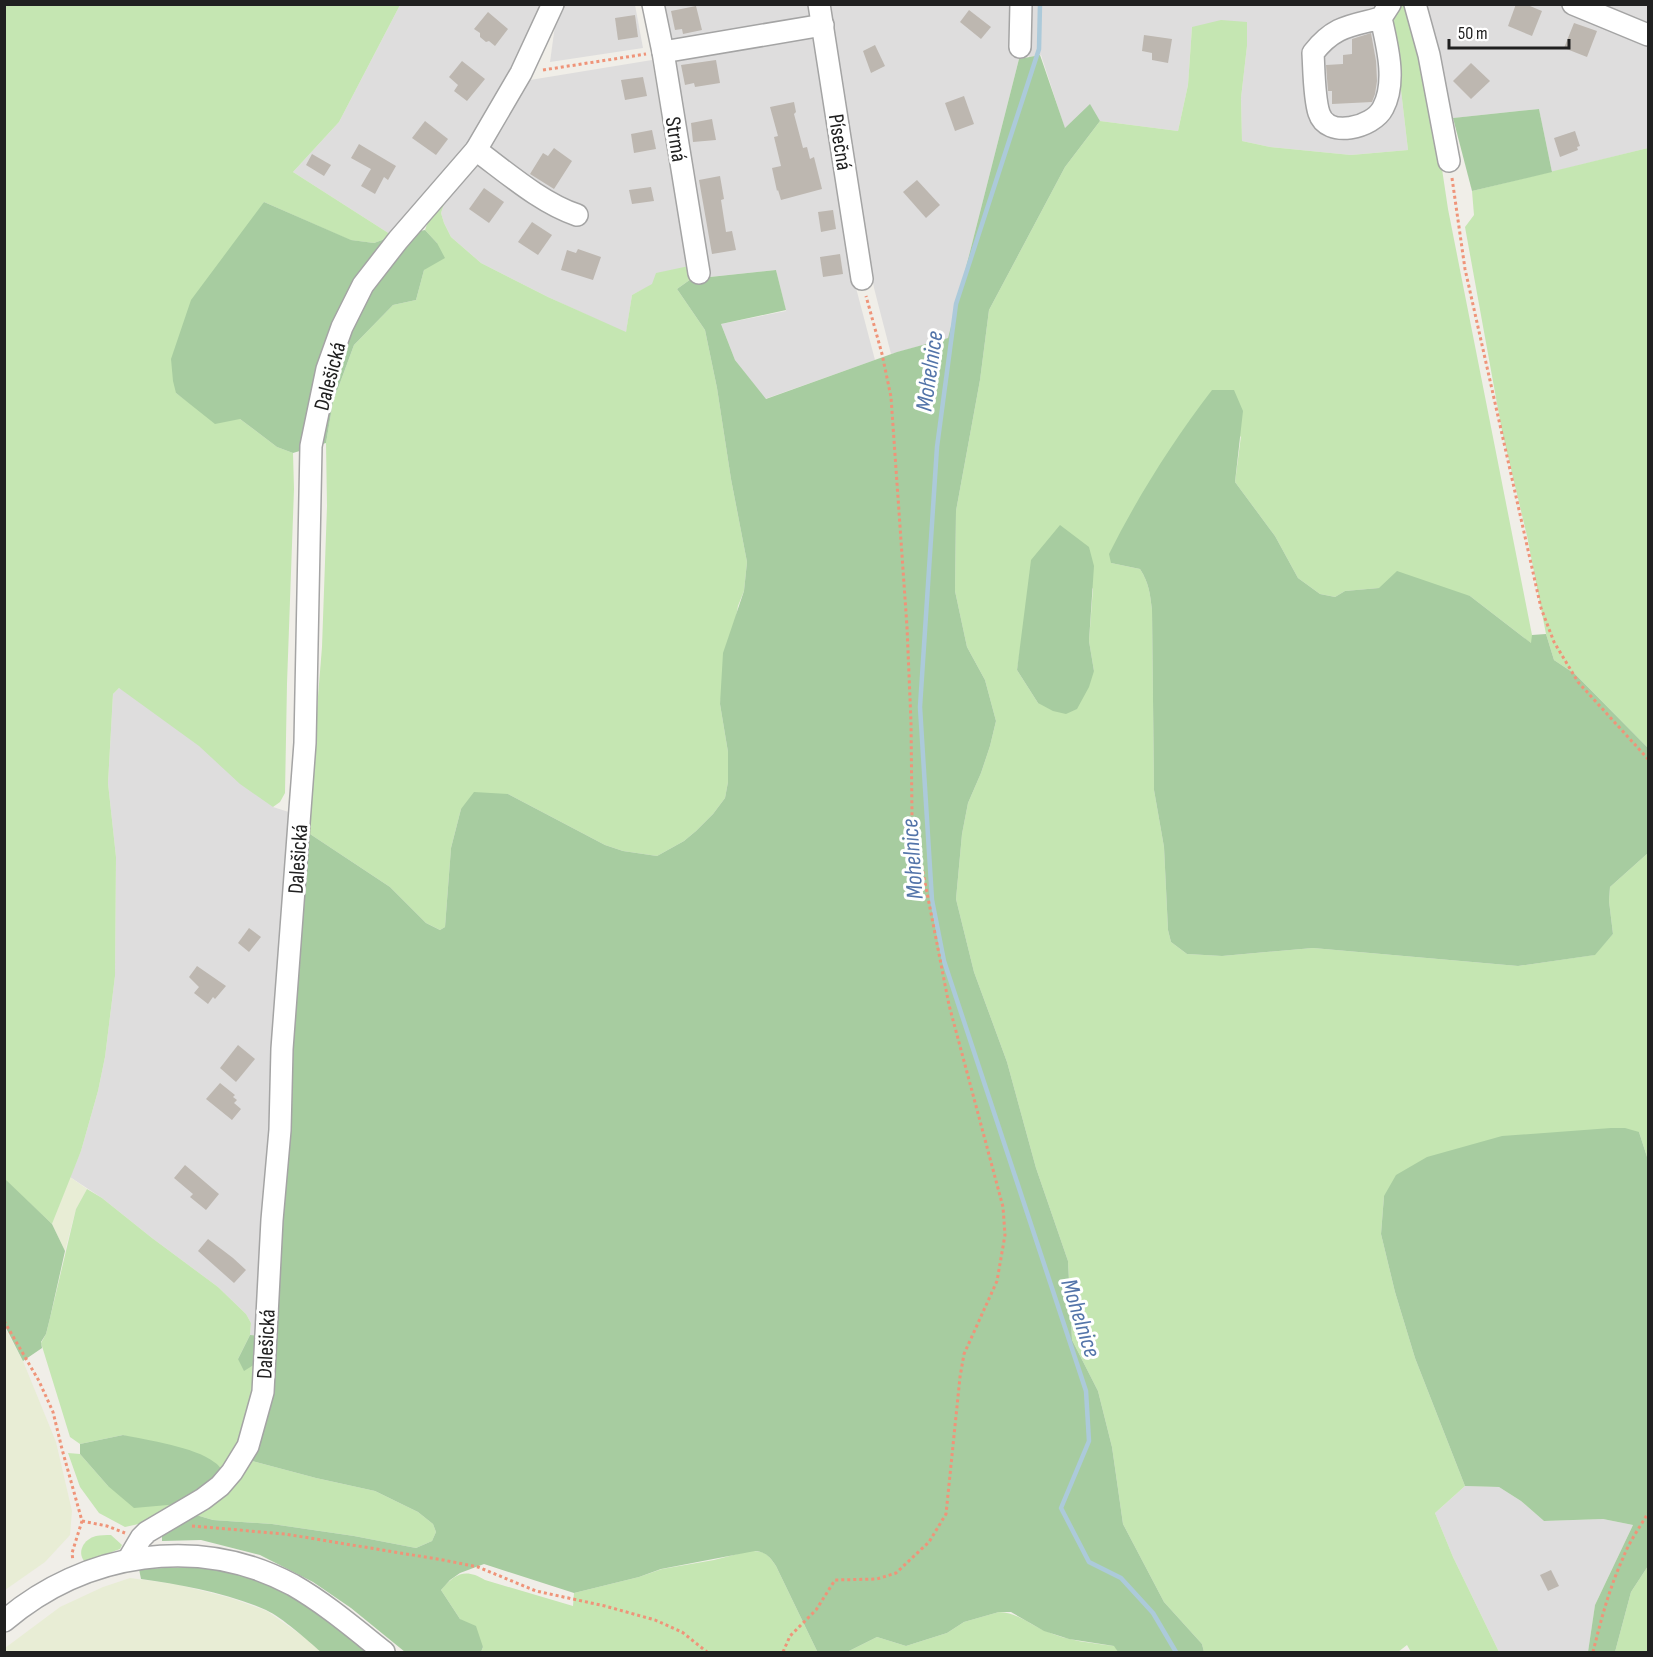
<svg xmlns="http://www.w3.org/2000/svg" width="1653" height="1657" viewBox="0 0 1653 1657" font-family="'Sofia Sans Condensed',sans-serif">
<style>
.residential{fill:#dedddd}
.farmland{fill:#e8edd5}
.grass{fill:#c5e6b2;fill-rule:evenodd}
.forest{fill:#a7cca0}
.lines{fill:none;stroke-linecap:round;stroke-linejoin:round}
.stream{stroke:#accada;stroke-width:4.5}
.building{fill:#bdb7b0}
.minor-casing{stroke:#a4a4a4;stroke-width:24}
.path{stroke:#ef9479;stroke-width:3;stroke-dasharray:3 3;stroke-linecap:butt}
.minor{stroke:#fff;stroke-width:21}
.labels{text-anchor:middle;stroke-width:6;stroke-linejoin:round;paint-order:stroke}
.street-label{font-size:22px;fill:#202020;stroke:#fff}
.water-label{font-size:24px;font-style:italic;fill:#5374a9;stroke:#fff}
</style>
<rect width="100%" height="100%" fill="#f0eee8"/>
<g class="residential">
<polygon points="400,5 542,5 508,77 470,143 393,236 293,172 339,122"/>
<polygon points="561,5 635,5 643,48 550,62 556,18"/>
<polygon points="661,5 809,5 811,17 669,42"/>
<polygon points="828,5 1014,5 1015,45 1019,59 948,338 891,354 874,288"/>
<polygon points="1032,5 1378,5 1397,56 1408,150 1351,155 1270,147 1242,141 1241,98 1247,46 1192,27 1188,85 1178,131 1100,121 1090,105 1065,129 1041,55 1029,57"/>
<polygon points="1422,5 1559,5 1648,42 1648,148 1552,172 1539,109 1453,118"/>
<polygon points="1594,5 1648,5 1648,24"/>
<polygon points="814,33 855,284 875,360 765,399 735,360 721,324 786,311 776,270 709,277 672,58"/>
<polygon points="652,60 670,168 689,266 632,295 626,333 548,297 481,263 451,237 444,223 441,213 444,204 480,159 530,80"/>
<polygon points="150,653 273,807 295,814 260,1336 250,1335 251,1323 246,1314 218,1287 152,1238 102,1198 70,1177 81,1151 98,1091 105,1057 115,976 116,857 108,783 113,694 119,688 121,689"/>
<polygon points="1465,1486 1499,1487 1521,1501 1544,1521 1603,1519 1633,1525 1595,1605 1588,1652 1499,1652 1453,1557 1435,1513"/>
</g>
<g class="farmland">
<polygon points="70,1177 87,1189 76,1209 65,1251 52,1224"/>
<polygon points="4,1326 23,1361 56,1442 72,1511 70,1535 45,1562 5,1590"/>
<polygon points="130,1578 176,1584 231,1598 267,1611 307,1639 321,1652 5,1652 5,1648 60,1607 103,1587"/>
</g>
<g class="grass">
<polygon points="4,5 400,5 339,122 293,172 393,236 374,243 350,240 264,202 176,393 195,407 240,419 277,447 293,453 294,489 287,684 285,793 280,802 273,807 240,784 199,746 119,688 113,694 108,783 116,857 115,976 105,1057 98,1091 81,1151 52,1224 4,1179"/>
<path d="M 1398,5 L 1408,5 L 1439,149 L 1448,209 L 1532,635 L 1532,644 L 1470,596 L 1379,588 L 1345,591 L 1335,597 L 1320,594 L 1298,578 L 1275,536 L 1235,482 L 1241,436 L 1111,563 L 1140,569 C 1149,583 1150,593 1152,610 L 1154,790 L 1164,847 L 1168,930 L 1171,942 L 1187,954 L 1222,956 L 1313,948 L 1518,966 L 1594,955 L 1613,934 L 1609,901 L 1610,887 L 1648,853 L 1648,1160 L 1639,1132 L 1384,1196 L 1381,1234 L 1395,1292 L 1415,1358 L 1465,1486 L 1435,1513 L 1453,1557 L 1499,1652 L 1411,1652 L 1407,1645 L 1398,1652 L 1204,1652 L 1202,1644 L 1164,1602 L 1123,1524 L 1112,1447 L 1098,1391 L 1072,1340 L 1068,1261 L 1036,1168 L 1007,1062 L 974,972 L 956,899 L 962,834 L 968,803 L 981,773 L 990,746 L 996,721 L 985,680 L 967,647 L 955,591 L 956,511 L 980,380 L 989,310 L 1065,167 L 1100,121 L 1178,131 L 1188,85 L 1192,27 L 1221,20 L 1247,22 L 1247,46 L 1241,98 L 1242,141 L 1270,147 L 1351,155 L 1408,150 L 1397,56 L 1390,27 ZM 1093,588 L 1089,641 L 1094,671 L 1038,703 L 1017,670 L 1023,632 Z"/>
<polygon points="1648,148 1648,748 1575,674 1554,660 1546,634 1527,536 1502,431 1465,227 1474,215 1472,191"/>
<polygon points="444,204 441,213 444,223 451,237 481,263 548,297 626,332 632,295 652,284 656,273 689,266 691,279 677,289 705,330 717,388 731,479 747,562 744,591 738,606 720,704 728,752 728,782 725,798 713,814 696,831 684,841 657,856 623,851 605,845 508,794 461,809 451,848 445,927 440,930 426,923 390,887 307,832 322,647 327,506 326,443 333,402 354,345 393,305 416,300 424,270 437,243 425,230 430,216"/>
<polygon points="87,1189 102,1198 152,1238 218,1287 246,1314 251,1323 250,1335 238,1359 257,1363 249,1431 224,1472 123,1435 80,1444 70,1437 41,1343 46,1334 50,1318 76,1209"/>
<polygon points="68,1453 80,1454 108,1486 179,1504 152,1521 125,1527 99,1513 80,1487"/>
<polygon points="248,1460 316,1478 375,1491 418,1512 433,1524 436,1532 432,1541 416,1548 354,1536 272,1524 213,1520 196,1515"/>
<path d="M 111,1535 L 122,1545 L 120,1549 L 85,1562 C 76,1552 84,1539 96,1536 C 100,1535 106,1535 111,1535 Z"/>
<path d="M 749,1551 C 765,1551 767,1553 776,1566 L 817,1651 L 819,1652 L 481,1652 L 483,1647 L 460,1619 L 441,1590 C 455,1573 466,1568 485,1580 L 573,1606 L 574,1593 L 639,1577 L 662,1569 L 714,1560 Z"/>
<polygon points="1648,1566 1648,1652 1615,1652 1631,1592"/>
<path d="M 999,1612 C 1019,1613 1028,1624 1046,1631 C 1068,1641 1091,1643 1115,1646 L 1118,1652 L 847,1652 L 877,1637 L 906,1646 L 947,1633 L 964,1622 Z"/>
</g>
<g class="forest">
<path d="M 1040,55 L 1065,128 L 1090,104 L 1100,121 L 1065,167 L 989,310 L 980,380 L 956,511 L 955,591 L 967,647 L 985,680 L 996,721 L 990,746 L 981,773 L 968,803 L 962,834 L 956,899 L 974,972 L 1007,1062 L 1036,1168 L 1068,1261 L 1072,1340 L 1098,1391 L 1112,1447 L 1123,1524 L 1164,1602 L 1202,1644 L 1204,1652 L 1118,1652 L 1114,1646 L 1069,1639 L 1044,1631 L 1011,1612 L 999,1612 L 964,1622 L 947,1633 L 906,1646 L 877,1637 L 847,1652 L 819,1652 L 817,1651 L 776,1566 C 770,1557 766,1552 755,1551 L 661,1569 L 639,1577 L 574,1593 L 484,1564 L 460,1573 L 450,1580 L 441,1590 L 460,1619 L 476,1626 L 483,1647 L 481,1652 L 405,1652 L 351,1608 L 313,1582 L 260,1555 L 201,1540 L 162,1541 L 162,1533 L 196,1515 L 213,1520 L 272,1524 L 354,1536 L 416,1548 L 432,1541 L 436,1532 L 433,1524 L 418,1512 L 375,1491 L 316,1478 L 248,1460 L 271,1398 L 307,832 L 390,887 L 426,923 L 440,930 L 445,927 L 451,848 L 461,809 L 474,792 L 508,794 L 605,845 L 623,851 L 657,856 L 684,841 L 696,831 L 713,814 L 725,798 L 728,782 L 728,752 L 720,704 L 723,653 L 744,591 L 747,562 L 731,479 L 717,388 L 705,330 L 677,289 L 691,279 L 776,270 L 786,310 L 721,324 L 735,360 L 766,399 L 897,352 L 948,338 L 1019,59 Z"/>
<polygon points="1539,109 1552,172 1472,191 1453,118"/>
<polygon points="264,202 351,240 374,243 393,236 425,230 437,243 445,258 424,270 416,300 393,305 354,345 333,402 326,443 293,453 277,447 240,419 215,424 176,393 173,381 171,359 191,300"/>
<path d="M 1212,390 L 1234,390 L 1243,411 L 1235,482 L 1275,536 L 1298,578 L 1320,594 L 1335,597 L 1345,591 L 1379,588 L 1397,571 L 1470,596 L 1531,643 L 1532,635 L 1546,634 L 1554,660 L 1575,674 L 1648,748 L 1648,853 L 1610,887 L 1609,901 L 1613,934 L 1595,955 L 1518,966 L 1313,948 L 1222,956 L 1187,954 L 1171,942 L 1168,930 L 1164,847 L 1154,790 L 1152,610 C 1150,593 1149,583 1140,569 L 1111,563 L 1109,554 C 1138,496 1173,441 1212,390 Z"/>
<polygon points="1060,525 1089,547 1094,566 1089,641 1094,671 1089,687 1077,709 1066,714 1053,711 1038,703 1017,670 1031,560"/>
<polygon points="1611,1128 1625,1128 1639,1132 1648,1160 1648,1566 1631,1592 1615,1652 1588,1652 1595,1605 1633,1525 1603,1519 1544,1521 1521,1501 1499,1487 1465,1486 1415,1358 1395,1292 1381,1234 1384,1196 1396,1175 1427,1157 1502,1136"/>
<polygon points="5,1179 52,1224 65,1251 50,1318 46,1334 41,1342 42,1348 23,1361 5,1326"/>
<polygon points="250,1335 260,1336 257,1363 244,1371 238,1359"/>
<path d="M 123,1435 C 147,1440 195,1447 214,1462 C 218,1464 221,1469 224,1472 L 179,1504 L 134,1508 L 108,1486 L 80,1454 L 80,1444 Z"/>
<path d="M 215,1566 L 256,1577 L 305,1598 L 374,1652 L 321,1652 C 307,1640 283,1618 266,1610 C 230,1594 180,1584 141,1579 L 139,1569 Z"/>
</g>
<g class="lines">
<polyline class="stream" points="1040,4 1039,49 956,304 937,447 920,707 932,900 944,961 1086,1391 1089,1441 1061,1508 1089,1562 1121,1578 1153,1613 1176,1652"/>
</g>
<g class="building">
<polygon points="1516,4 1525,4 1542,11 1532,36 1508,26"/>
<polygon points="696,6 702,30 683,34 682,29 675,30 671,11"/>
<polygon points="969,10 991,27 981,39 960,22"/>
<polygon points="488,12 508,29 495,46 489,41 486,42 480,37 480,33 474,29"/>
<polygon points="635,15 638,37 618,40 615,18"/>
<polygon points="1574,23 1597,31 1587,57 1564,48"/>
<polygon points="1371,33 1376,61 1377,81 1375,94 1372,102 1332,104 1332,91 1328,91 1326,65 1343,64 1343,55 1352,54 1352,39"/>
<polygon points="1144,35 1172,39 1168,63 1152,60 1152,53 1142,51"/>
<polygon points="875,45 885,66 871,73 863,51"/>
<polygon points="716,60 720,83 695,87 694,83 685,85 681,65"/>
<polygon points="462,61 485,79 467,101 454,91 458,85 449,77"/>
<polygon points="1471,63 1490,81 1471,99 1453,81"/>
<polygon points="643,77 647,96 625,100 621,80"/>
<polygon points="964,96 974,124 955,131 945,103"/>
<polygon points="794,102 796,112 794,114 803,148 807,147 810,159 814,157 822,189 781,200 778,190 777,191 772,168 781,166 774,137 778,136 770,107"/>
<polygon points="712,119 716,140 693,142 691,123"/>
<polygon points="425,121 448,139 436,155 412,138"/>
<polygon points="652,130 656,149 634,153 631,134"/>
<polygon points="1575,131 1580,146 1577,147 1578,150 1560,157 1554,138"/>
<polygon points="359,144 396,166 388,180 384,177 375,194 361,186 371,169 351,158"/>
<polygon points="554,148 572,161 554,189 530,174 543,153 548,156"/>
<polygon points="312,154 331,165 324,176 306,165"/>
<polygon points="720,176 724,199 721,200 726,232 732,231 736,250 712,254 699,180"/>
<polygon points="917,180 940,205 926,218 903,192"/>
<polygon points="651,187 654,201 632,204 629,190"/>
<polygon points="484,188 504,202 489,223 469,209"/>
<polygon points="833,210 836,229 821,232 818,212"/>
<polygon points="532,222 552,235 538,255 518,242"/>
<polygon points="578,249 601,257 593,280 561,270 567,250 576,253"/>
<polygon points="840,254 843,274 823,277 820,257"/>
<polygon points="249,928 261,937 249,952 238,943"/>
<polygon points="197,966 226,986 215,999 213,997 208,1004 194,993 199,987 189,977"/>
<polygon points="238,1045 255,1059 236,1082 220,1068"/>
<polygon points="220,1083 235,1095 233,1097 237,1100 234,1103 241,1109 232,1120 206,1099"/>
<polygon points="185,1165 219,1194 206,1210 190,1197 193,1194 174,1178"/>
<polygon points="208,1239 233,1258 246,1270 234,1283 198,1251"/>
<polygon points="1551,1570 1559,1586 1548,1591 1540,1575"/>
</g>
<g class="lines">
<defs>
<g id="minor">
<polyline points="653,4 663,52 699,273"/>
<polyline points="819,4 862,279"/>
<polyline points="1415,4 1429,55 1449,161"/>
<polyline points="1573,4 1648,35"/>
<path d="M 1381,18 C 1350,26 1334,26 1313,53 C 1314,69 1314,98 1319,113 C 1327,139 1373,128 1383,108 C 1397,82 1387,45 1381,18 L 1390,4"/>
<polyline points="1020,47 1021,4"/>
<polyline points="663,52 823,25"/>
<path d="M 476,150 C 506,172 541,203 577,215"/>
<polyline points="128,1560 141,1538 147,1532 203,1499 220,1486 232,1472 248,1446 263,1392 272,1220 280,1130 282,1049 305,743 311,446 327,369 342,327 363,285 398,240 476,150 521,73 553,4"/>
<path d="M 4,1621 C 85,1552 198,1534 293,1585 C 326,1604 355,1629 384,1652"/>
</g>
</defs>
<use href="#minor" class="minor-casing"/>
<g class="path">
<polyline points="543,70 646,54"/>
<polyline points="1452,178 1465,269 1541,608 1554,642 1578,682 1648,759"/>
<polyline points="4,1321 39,1381 53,1412 62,1449 82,1521 72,1553 73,1561"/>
<polyline points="82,1521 107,1526 125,1533"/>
<polyline points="192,1526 285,1534 443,1560 478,1567 536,1591 605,1606 655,1620 682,1632 707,1652"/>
<polyline points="783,1652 790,1636 816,1610 835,1580 877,1579 896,1573 929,1542 946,1514 960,1377 964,1354 997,1281 1005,1235 1003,1207 949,1005 912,816 911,722 907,627 891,397 882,354 866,296"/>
<path d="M 1593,1652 C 1601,1620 1609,1589 1623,1558 C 1629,1542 1640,1527 1648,1513"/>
</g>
<use href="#minor" class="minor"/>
</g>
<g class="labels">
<g class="street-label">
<text transform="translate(677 139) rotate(81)" y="8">Strmá</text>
<text transform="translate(841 142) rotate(81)" y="8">Písečná</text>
<text transform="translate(329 376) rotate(-75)" y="8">Dalešická</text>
<text transform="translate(297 859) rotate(-86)" y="8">Dalešická</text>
<text transform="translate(265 1344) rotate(-87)" y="8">Dalešická</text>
</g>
<g class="water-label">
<text transform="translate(929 371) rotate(-82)" y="8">Mohelnice</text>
<text transform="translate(912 859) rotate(-94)" y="8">Mohelnice</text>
<text transform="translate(1081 1318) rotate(72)" y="8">Mohelnice</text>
</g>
</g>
<rect width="1653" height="1657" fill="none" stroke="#202020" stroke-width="12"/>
<path d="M1449 39v9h120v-9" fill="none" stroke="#202020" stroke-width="3"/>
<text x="1458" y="39" font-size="18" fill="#202020" stroke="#ffffff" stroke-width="4.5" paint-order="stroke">50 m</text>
</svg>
